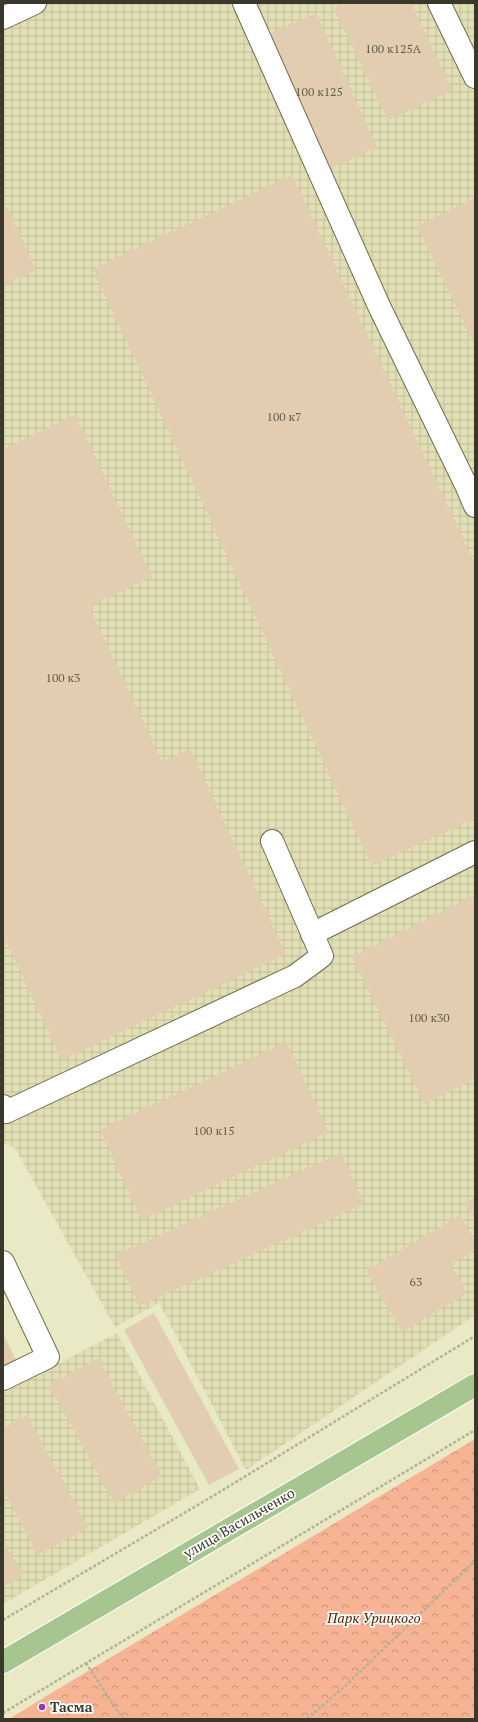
<svg xmlns="http://www.w3.org/2000/svg" width="478" height="1722" viewBox="0 0 478 1722" font-family="'PT Serif',serif">
<style>
.industrial{fill:url(#industrial-grid)}
.park{fill:url(#park-crowns)}
.pitch{fill:#f6b494}
.building{fill:#e2cdb0}
.lines{fill:none;stroke-linecap:round;stroke-linejoin:round}
.minor-casing{stroke:#6f6d4e;stroke-width:24}
.major-casing{stroke:#fff;stroke-width:24}
.path{stroke:#b3b296;stroke-width:2.5;stroke-dasharray:3 2;stroke-linecap:butt}
.minor{stroke:#fff;stroke-width:22}
.major{stroke:#a6c58f;stroke-width:22}
.poi-dot{fill:#953ba7;stroke:#fff;stroke-width:1.5}
.labels{text-anchor:middle;stroke-width:3.5;stroke-linejoin:round;paint-order:stroke}
.number-label{font-size:12px;fill:#635d4c}
.street-label{font-size:14px;fill:#39382b;stroke:#fff}
.park-label{font-size:14px;font-style:italic;fill:#522103;stroke:#fff}
.poi-label{font-size:14px;font-weight:bold;fill:#39382b;stroke:#fff;text-anchor:start}
</style>
<defs>
<pattern id="industrial-grid" width="8" height="8" patternUnits="userSpaceOnUse"><rect width="8" height="8" fill="#e2dfb5"/><path d="M0 4h8M4 0v8" fill="none" stroke="#c3c09c"/></pattern>
<pattern id="park-crowns" width="20" height="18" patternUnits="userSpaceOnUse"><rect width="20" height="18" fill="#f6b494"/><path d="M2 6a3 3 0 1 1 6 0M12 15a3 3 0 1 1 6 0" fill="none" stroke="#c89379"/></pattern>
</defs>
<rect width="100%" height="100%" fill="#eae9c6"/>
<g class="industrial">
<polygon points="3,3 475,3 475,1315 246,1470 159,1303 115,1327 15,1148 3,1143"/>
<polygon points="117,1333 200,1489 3,1604 3,1393"/>
</g>
<polygon class="park" points="475,1439 475,1719 63,1719 48,1695"/>
<polygon class="pitch" points="48,1695 63,1719 9,1719"/>
<g class="building">
<polygon points="344,3 411,3 452,90 388,120 334,8"/>
<polygon points="316,13 377,147 323,172 261,38"/>
<polygon points="292,175 475,564 475,818 372,866 93,269"/>
<polygon points="475,198 475,346 417,226"/>
<polygon points="7,207 36,270 3,285 3,209"/>
<polygon points="75,415 152,577 89,606 162,762 190,749 286,954 62,1060 3,935 3,449"/>
<polygon points="475,895 475,1079 425,1104 352,957"/>
<polygon points="287,1042 328,1132 142,1220 100,1130"/>
<polygon points="341,1153 364,1204 139,1306 116,1255"/>
<polygon points="475,1196 475,1219 464,1205"/>
<polygon points="460,1215 475,1241 475,1250 450,1265 467,1293 402,1332 366,1271"/>
<polygon points="154,1313 239,1469 209,1485 124,1330"/>
<polygon points="3,1333 17,1363 3,1370"/>
<polygon points="98,1358 162,1476 114,1503 49,1385"/>
<polygon points="27,1415 88,1528 38,1555 3,1490 3,1429"/>
<polygon points="3,1541 23,1575 3,1587"/>
</g>
<g class="lines">
<defs>
<g id="minor">
<polyline points="244,3 379,306 466,485 475,506"/>
<polyline points="439,3 475,77"/>
<polyline points="3,18 35,3"/>
<polyline points="312,934 475,852"/>
<polyline points="3,1106 6,1112 295,976 322,956 272,841"/>
<polyline points="3,1262 48,1357 3,1379"/>
</g>
<polyline id="major" points="3,1662 475,1385"/>
</defs>
<use href="#minor" class="minor-casing"/>
<use href="#major" class="major-casing"/>
<g class="path">
<polyline points="3,1620 218,1493 475,1336"/>
<polyline points="86,1663 123,1719"/>
<polyline points="3,1713 475,1430"/>
<polyline points="307,1719 344,1687 475,1561"/>
</g>
<use href="#minor" class="minor"/>
<use href="#major" class="major"/>
</g>
<circle class="poi-dot" cx="42" cy="1707" r="4"/>
<g class="labels">
<g class="number-label">
<text x="393" y="53">100 к125А</text>
<text x="319" y="96">100 к125</text>
<text x="284" y="421">100 к7</text>
<text x="63" y="682">100 к3</text>
<text x="429" y="1022">100 к30</text>
<text x="214" y="1135">100 к15</text>
<text x="416" y="1286">63</text>
</g>
<g class="street-label">
<text transform="translate(239 1523) rotate(-30)" y="5">улица Васильченко</text>
</g>
<g class="park-label">
<text x="374" y="1623">Парк Урицкого</text>
</g>
<g class="poi-label">
<text x="50" y="1712">Тасма</text>
</g>
</g>
<rect width="478" height="1722" fill="none" stroke="#39382b" stroke-width="8"/>
</svg>
